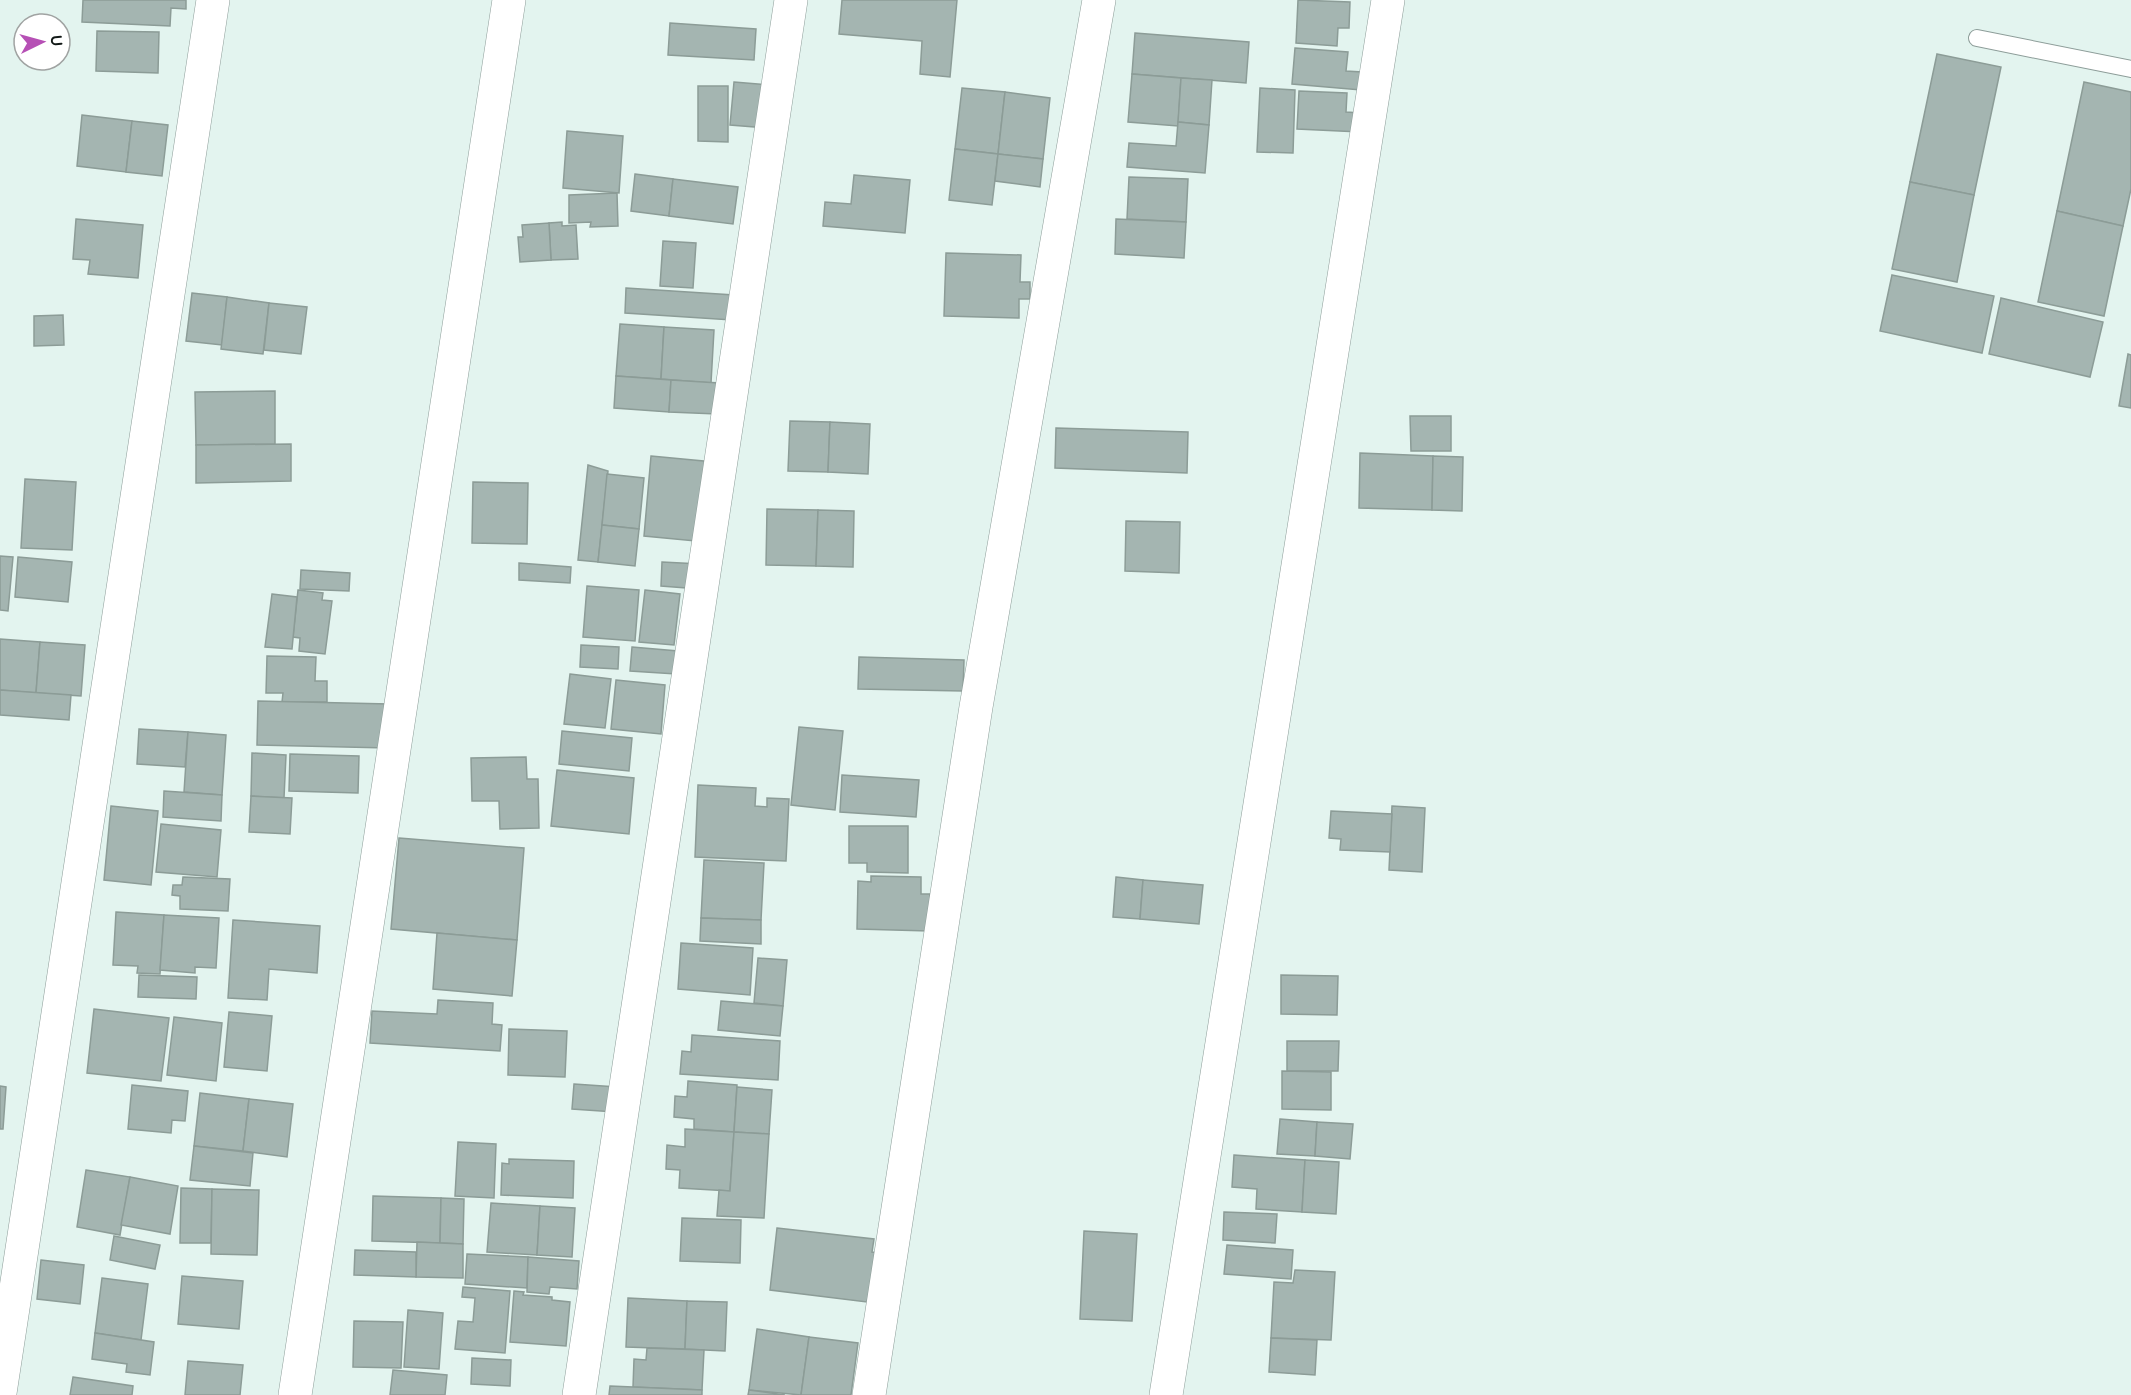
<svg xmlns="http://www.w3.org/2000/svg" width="2131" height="1395" viewBox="0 0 2131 1395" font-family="Quicksand,sans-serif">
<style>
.building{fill:#a4b5b1;stroke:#8c9c97;stroke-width:1.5}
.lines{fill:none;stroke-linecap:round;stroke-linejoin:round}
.lane-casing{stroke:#8d9d99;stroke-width:18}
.street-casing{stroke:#8d9d99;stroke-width:34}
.lane{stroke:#fff;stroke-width:16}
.street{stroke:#fff;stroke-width:33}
</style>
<rect width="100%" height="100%" fill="#e3f4ef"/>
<g class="building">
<polygon points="83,0 186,0 186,9 171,8 170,26 82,22"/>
<polygon points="842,0 957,0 950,77 920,74 922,41 839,34"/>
<polygon points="1298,0 1350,2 1349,28 1338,28 1337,46 1296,43"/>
<polygon points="670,23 756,29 754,60 668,55"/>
<polygon points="97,31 159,32 158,73 96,71"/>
<polygon points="1135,33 1249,42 1246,83 1132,74"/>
<polygon points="1295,48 1348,52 1346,71 1362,72 1361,90 1292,84"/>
<polygon points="1937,54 2001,67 1974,195 1910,182"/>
<polygon points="1132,74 1181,78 1178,126 1128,122"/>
<polygon points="1181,78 1212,80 1209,125 1178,122"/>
<polygon points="734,82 771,85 768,128 730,125"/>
<polygon points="2084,82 2131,92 2131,189 2123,226 2057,211"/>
<polygon points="698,86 728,86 728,142 698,141"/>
<polygon points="962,88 1005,92 998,154 955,149"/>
<polygon points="1260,88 1295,90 1293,153 1257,152"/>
<polygon points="1299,91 1347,93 1346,112 1361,113 1360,132 1297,129"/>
<polygon points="1005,92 1050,98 1043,159 998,154"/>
<polygon points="82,115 132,121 126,172 77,166"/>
<polygon points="132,121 168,125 162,176 126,172"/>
<polygon points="1178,122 1209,125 1205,173 1127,167 1129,143 1176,146"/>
<polygon points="567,131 623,136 619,193 563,188"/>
<polygon points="955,149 998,154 992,205 949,200"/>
<polygon points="998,154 1043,159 1040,187 995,181"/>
<polygon points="635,174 673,179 669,216 631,211"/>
<polygon points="854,175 910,180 905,233 823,226 825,202 851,204"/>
<polygon points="1129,177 1188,179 1186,222 1127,219"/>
<polygon points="673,179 738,187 733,224 669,216"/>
<polygon points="1910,182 1974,195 1957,282 1892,269"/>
<polygon points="617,193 618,226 590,227 591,222 569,223 569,195"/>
<polygon points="2057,211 2123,226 2104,316 2038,302"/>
<polygon points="76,219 143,225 138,278 88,274 90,260 73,259"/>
<polygon points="1116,219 1186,222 1184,258 1115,254"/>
<polygon points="562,222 562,226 576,225 578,259 551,260 549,223"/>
<polygon points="549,223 551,260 520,262 518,237 523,237 522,225"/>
<polygon points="663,241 696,243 693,288 660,286"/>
<polygon points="946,253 1021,255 1020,282 1030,282 1030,299 1019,299 1019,318 944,316"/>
<polygon points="1892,275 1994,296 1982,353 1880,331"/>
<polygon points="626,288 734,295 732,320 625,313"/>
<polygon points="192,293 227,297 222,345 186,341"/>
<polygon points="227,297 269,303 263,354 221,349"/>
<polygon points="2001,298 2103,322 2090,377 1989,354"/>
<polygon points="269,303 307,307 301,354 264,350"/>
<polygon points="63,315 64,345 34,346 34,316"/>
<polygon points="620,324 664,327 661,379 616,376"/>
<polygon points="664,327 714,330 711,383 661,379"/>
<polygon points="2128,354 2131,355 2131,408 2119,406"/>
<polygon points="616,376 671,380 669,412 614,408"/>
<polygon points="671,380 719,383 717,414 669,412"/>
<polygon points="275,391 275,444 196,445 195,392"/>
<polygon points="1410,416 1451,416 1451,451 1411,451"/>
<polygon points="790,421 830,422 828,472 788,471"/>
<polygon points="830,422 870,424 868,474 828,472"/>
<polygon points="1056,428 1188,432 1187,473 1055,468"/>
<polygon points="291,444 291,481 196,483 196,445"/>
<polygon points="1360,453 1433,456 1432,510 1359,508"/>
<polygon points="651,456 714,462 706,542 644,536"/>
<polygon points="1433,456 1463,457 1462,511 1432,510"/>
<polygon points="588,465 608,471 598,562 578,560"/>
<polygon points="607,474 644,478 639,529 602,525"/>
<polygon points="25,479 76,482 72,550 21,548"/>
<polygon points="473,482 528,483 527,544 472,543"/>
<polygon points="767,509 818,510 816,566 766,565"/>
<polygon points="818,510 854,511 853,567 816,566"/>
<polygon points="1126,521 1180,522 1179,573 1125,571"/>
<polygon points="602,525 639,529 635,566 598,562"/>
<polygon points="0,556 13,557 8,611 0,610"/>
<polygon points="18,557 72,562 68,602 15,597"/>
<polygon points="662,562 700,564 699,589 661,586"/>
<polygon points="519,563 571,567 570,583 519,580"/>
<polygon points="301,570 350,573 349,591 300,589"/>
<polygon points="587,586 639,590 635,641 583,637"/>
<polygon points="298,590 323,593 322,600 332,601 325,654 299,651 300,638 293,637"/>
<polygon points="645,590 680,594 674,645 639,642"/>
<polygon points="272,594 297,597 292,649 265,647"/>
<polygon points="0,639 40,642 36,693 0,690"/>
<polygon points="40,642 85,645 81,696 36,693"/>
<polygon points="581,645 619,647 618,669 580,667"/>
<polygon points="632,647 678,651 676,674 630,671"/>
<polygon points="267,656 316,657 315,681 327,681 327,702 282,702 283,693 266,693"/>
<polygon points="859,657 964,660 963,691 858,689"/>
<polygon points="570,674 611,679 605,728 564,724"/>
<polygon points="616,680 665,685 661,734 611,729"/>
<polygon points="0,690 71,695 69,720 0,715"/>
<polygon points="258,701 389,704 388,748 257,745"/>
<polygon points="799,727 843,731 835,810 791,805"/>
<polygon points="139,729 188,732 185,767 137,764"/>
<polygon points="562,731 632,738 629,771 559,764"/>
<polygon points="188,732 226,735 222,795 184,792"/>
<polygon points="252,753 286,755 284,798 251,796"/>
<polygon points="290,754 359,756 358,793 289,791"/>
<polygon points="526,757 527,779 538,779 539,828 500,829 499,801 472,801 471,758"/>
<polygon points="557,770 634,778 629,834 551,826"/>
<polygon points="842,775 919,780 916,817 840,812"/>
<polygon points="698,785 756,788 755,806 767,807 767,798 789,799 786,861 695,857"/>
<polygon points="164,791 222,795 221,821 163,817"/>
<polygon points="251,796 292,798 290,834 249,832"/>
<polygon points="111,806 158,811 151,885 104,880"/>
<polygon points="1392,806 1425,808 1422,872 1389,870"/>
<polygon points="1331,811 1392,814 1390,852 1340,850 1341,839 1329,838"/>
<polygon points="161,824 221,830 217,877 156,872"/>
<polygon points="849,826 908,826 908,873 867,872 867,863 849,863"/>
<polygon points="399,838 524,848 517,940 391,929"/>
<polygon points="704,860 764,863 761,920 701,918"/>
<polygon points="871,876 921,877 921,894 930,894 929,931 857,929 858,881 871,882"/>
<polygon points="183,877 230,879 228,911 180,909 180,896 172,895 173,885 182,885"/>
<polygon points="1116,877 1143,880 1140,919 1113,917"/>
<polygon points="1143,880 1203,885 1199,924 1140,919"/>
<polygon points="116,912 164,915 160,974 137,973 138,966 113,965"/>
<polygon points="164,915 219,918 216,968 195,967 195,973 160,970"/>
<polygon points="701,918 761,920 761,944 700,941"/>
<polygon points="233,920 320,926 317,973 269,969 267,1000 228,998"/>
<polygon points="437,933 517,940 512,996 433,989"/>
<polygon points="681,943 753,948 750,995 678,989"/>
<polygon points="758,958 787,960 783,1006 754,1003"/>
<polygon points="139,975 197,977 196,999 138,997"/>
<polygon points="1281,975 1338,976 1337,1015 1281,1014"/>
<polygon points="438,1000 493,1003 492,1024 502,1025 500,1051 370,1043 372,1011 437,1014"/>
<polygon points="721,1001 783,1006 780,1036 718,1030"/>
<polygon points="94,1009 169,1018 161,1081 87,1073"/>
<polygon points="229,1012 272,1016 267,1071 224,1067"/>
<polygon points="174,1017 222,1023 216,1081 167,1075"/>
<polygon points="509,1029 567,1031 565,1077 508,1075"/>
<polygon points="692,1035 780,1041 778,1080 680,1074 682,1051 691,1052"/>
<polygon points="1287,1041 1339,1041 1338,1071 1287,1071"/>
<polygon points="1282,1071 1331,1072 1331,1110 1282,1109"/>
<polygon points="688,1081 737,1085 734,1132 694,1129 694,1119 674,1117 675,1096 687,1097"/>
<polygon points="574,1084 617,1087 615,1112 572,1109"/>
<polygon points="132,1085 188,1091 185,1121 172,1120 171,1133 128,1129"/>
<polygon points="0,1086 6,1087 3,1129 0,1129"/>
<polygon points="737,1087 772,1090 769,1134 734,1132"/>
<polygon points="200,1093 249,1099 243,1151 194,1146"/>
<polygon points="249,1099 293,1104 287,1157 243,1151"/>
<polygon points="1280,1119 1317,1122 1315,1156 1277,1154"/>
<polygon points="1317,1122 1353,1124 1350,1159 1315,1156"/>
<polygon points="685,1129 734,1132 730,1191 679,1188 680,1170 666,1169 667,1145 685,1147"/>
<polygon points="734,1132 769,1134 764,1218 717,1216 719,1190 730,1191"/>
<polygon points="458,1142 496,1144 494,1198 455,1196"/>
<polygon points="194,1146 253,1153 250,1186 190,1180"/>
<polygon points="1234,1155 1305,1160 1302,1212 1256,1209 1257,1189 1232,1187"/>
<polygon points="509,1159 574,1161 573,1198 501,1195 502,1163 509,1164"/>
<polygon points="1305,1160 1339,1162 1336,1214 1302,1212"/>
<polygon points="86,1170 130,1177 120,1235 77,1227"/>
<polygon points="130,1177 178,1186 170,1234 121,1225"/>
<polygon points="181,1188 212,1189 211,1243 180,1243"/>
<polygon points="212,1189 259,1190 257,1255 211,1254"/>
<polygon points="373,1196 441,1198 440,1243 372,1241"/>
<polygon points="441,1198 464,1199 463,1244 440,1243"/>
<polygon points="491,1203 540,1206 537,1255 487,1252"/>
<polygon points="540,1206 575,1208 572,1257 537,1255"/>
<polygon points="1224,1212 1277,1214 1275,1243 1223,1240"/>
<polygon points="682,1218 741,1220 740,1263 680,1261"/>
<polygon points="777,1228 874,1239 872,1252 880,1253 867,1302 770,1290"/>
<polygon points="1084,1231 1137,1234 1132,1321 1080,1319"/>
<polygon points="114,1236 160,1245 155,1269 110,1260"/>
<polygon points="417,1242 463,1244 463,1278 416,1277"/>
<polygon points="1227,1245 1293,1250 1291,1279 1224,1274"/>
<polygon points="355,1250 416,1252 416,1277 354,1275"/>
<polygon points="467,1254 528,1257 527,1288 465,1284"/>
<polygon points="528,1257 579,1261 577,1289 550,1287 549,1294 527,1292"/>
<polygon points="41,1260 84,1265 80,1304 37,1299"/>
<polygon points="1295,1270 1335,1272 1331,1340 1271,1338 1274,1282 1293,1283"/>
<polygon points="182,1276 243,1281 239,1329 178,1324"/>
<polygon points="102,1278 148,1284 141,1340 95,1333"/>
<polygon points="463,1287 510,1291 505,1353 455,1349 458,1321 473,1322 475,1298 462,1297"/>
<polygon points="514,1291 524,1292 523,1295 552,1297 552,1300 570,1302 566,1346 510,1342"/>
<polygon points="628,1298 687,1301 685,1349 626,1347"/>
<polygon points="687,1301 727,1302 725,1351 685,1349"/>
<polygon points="408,1310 443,1313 439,1369 404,1367"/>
<polygon points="354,1321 403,1322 401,1368 353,1367"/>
<polygon points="757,1329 809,1337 801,1395 749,1390"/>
<polygon points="95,1333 154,1342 150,1375 126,1372 127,1364 92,1359"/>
<polygon points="809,1337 858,1343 851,1395 801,1395"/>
<polygon points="1271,1338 1317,1340 1315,1375 1269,1372"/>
<polygon points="647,1348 704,1350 702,1390 633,1387 634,1359 646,1360"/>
<polygon points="472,1358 511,1360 510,1386 471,1384"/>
<polygon points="188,1361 243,1365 240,1395 185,1395"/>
<polygon points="393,1370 447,1375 445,1395 390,1395"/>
<polygon points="73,1377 133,1386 132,1395 70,1395"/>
<polygon points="610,1386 702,1390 702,1395 609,1395"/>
<polygon points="749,1390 785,1395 748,1395"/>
</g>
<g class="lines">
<defs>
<polyline id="lane" points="1977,38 2131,69"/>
<g id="street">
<polyline points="0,1393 213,0"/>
<polyline points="295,1395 509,0"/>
<polyline points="579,1395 791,0"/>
<polyline points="869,1395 976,707 1099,0"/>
<polyline points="1166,1395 1388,0"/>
</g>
</defs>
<use href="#lane" class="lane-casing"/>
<use href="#street" class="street-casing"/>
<use href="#lane" class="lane"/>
<use href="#street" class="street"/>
</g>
<g transform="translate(42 42) rotate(85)"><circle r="28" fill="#ffffff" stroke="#a0a3a2" stroke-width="1.5"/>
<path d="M0-4.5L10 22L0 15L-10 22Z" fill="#b650b5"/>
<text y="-9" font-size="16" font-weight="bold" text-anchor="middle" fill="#121917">U</text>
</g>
</svg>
